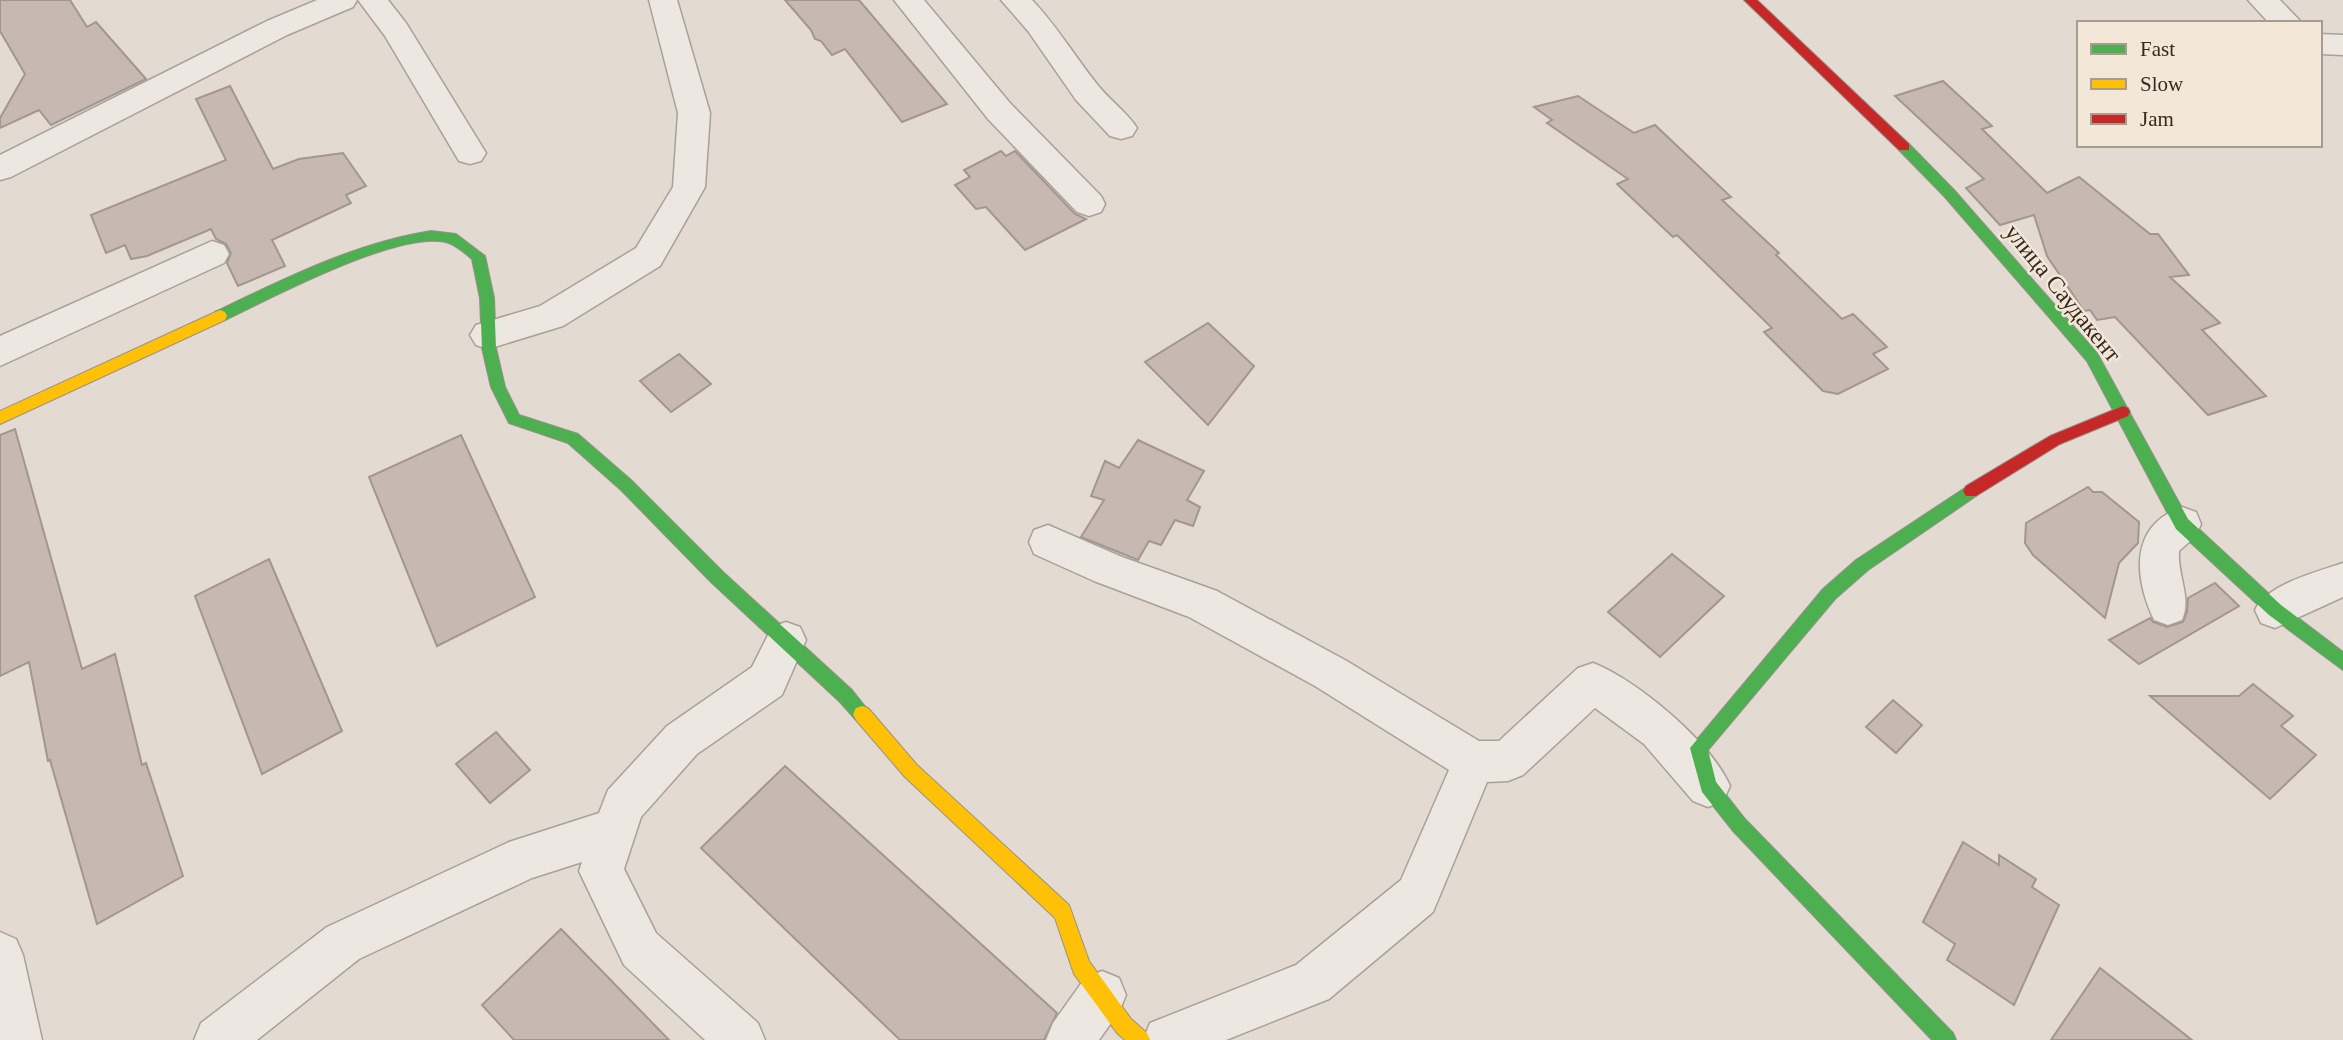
<svg xmlns="http://www.w3.org/2000/svg" width="2343" height="1040" viewBox="0 0 2343 1040" font-family="Georgia,serif">
<style>
.building{fill:#c7b9b2;stroke:#a39690;stroke-width:2}
.lines{fill:none;stroke-linecap:round;stroke-linejoin:round}
.street-casing{stroke:#a9a099;stroke-width:3}
.fast-casing{stroke:#999089;stroke-width:2}
.slow-casing{stroke:#999089;stroke-width:2}
.jam-casing{stroke:#999089;stroke-width:2}
.street{fill:#ece7e1;fill-rule:evenodd}
.fast{fill:#4caf50;fill-rule:evenodd}
.slow{fill:#ffc107;fill-rule:evenodd}
.jam{fill:#c62828;fill-rule:evenodd}
.labels{text-anchor:middle;stroke-width:5;stroke-linejoin:round;paint-order:stroke}
.street-label{font-size:24px;fill:#372821;stroke:#f3e7d8}
</style>
<rect width="100%" height="100%" fill="#e3dad1"/>
<g class="building">
<polygon points="0,0 70,0 87,27 96,22 146,79 51,125 39,110 0,128 0,118 25,74 0,31"/>
<polygon points="785,0 859,0 947,104 902,122 845,49 832,55 821,41 815,39 811,30"/>
<polygon points="1943,81 1992,126 1982,129 2047,193 2079,177 2150,234 2158,234 2189,275 2170,277 2220,323 2202,330 2266,396 2208,415 2115,317 2097,320 2090,310 2084,311 2047,256 2034,215 2000,225 1966,188 1984,179 1895,96"/>
<polygon points="230,86 273,169 299,159 343,153 366,186 346,195 351,203 272,240 285,266 238,286 227,263 231,253 226,244 216,239 211,229 147,256 131,259 125,245 106,253 91,215 226,160 196,99"/>
<polygon points="1578,96 1634,133 1655,125 1731,197 1722,200 1779,253 1776,255 1842,319 1853,314 1887,347 1873,354 1888,369 1838,394 1823,391 1764,332 1772,328 1677,235 1673,237 1617,184 1628,179 1547,123 1552,120 1534,107"/>
<polygon points="1001,151 1006,156 1015,151 1075,214 1086,219 1025,250 986,207 976,209 955,185 970,177 964,170"/>
<polygon points="1208,323 1254,366 1208,425 1145,362"/>
<polygon points="679,354 711,384 671,412 640,381"/>
<polygon points="15,429 82,669 115,654 142,765 146,763 183,876 97,924 50,760 48,761 29,662 0,676 0,435"/>
<polygon points="461,435 535,597 437,646 369,477"/>
<polygon points="1138,440 1204,471 1187,500 1200,507 1193,526 1175,520 1161,545 1149,541 1138,560 1081,537 1104,500 1091,496 1105,461 1119,468"/>
<polygon points="2088,487 2093,492 2102,492 2139,522 2138,543 2119,563 2105,618 2033,555 2025,543 2026,523"/>
<polygon points="1672,554 1724,596 1660,657 1608,612"/>
<polygon points="269,559 342,731 262,774 195,596"/>
<polygon points="2215,583 2239,606 2139,664 2109,640 2150,618 2153,622 2167,627 2183,622 2187,612 2188,598"/>
<polygon points="2253,684 2293,716 2281,726 2316,755 2270,799 2150,696 2239,696"/>
<polygon points="1893,700 1922,725 1896,753 1866,727"/>
<polygon points="496,732 530,770 490,803 456,764"/>
<polygon points="785,766 1057,1013 1044,1040 900,1040 701,848"/>
<polygon points="1963,842 1999,865 1999,855 2036,879 2032,887 2059,905 2014,1005 1947,960 1955,944 1923,922"/>
<polygon points="561,929 669,1040 514,1040 482,1005"/>
<polygon points="2100,968 2192,1040 2051,1040"/>
</g>
<g class="lines">
<defs>
<g id="street">
<polygon points="317,0 357,0 353,7 287,35 11,177 0,180 0,155 267,21"/>
<polygon points="358,0 388,0 406,23 486,153 481,161 470,164 459,161 385,36"/>
<polygon points="649,0 677,0 710,113 705,187 660,266 563,326 488,349 476,345 470,335 476,325 540,306 636,248 673,187 678,113"/>
<polygon points="894,0 924,0 1010,103 1101,196 1105,204 1101,212 1089,216 1077,212 988,119"/>
<path d="M 1001,0 L 1032,0 C 1056,25 1074,55 1096,83 C 1108,99 1126,111 1137,128 L 1132,136 L 1121,139 L 1110,136 L 1076,100 L 1028,31 Z"/>
<polygon points="2248,0 2280,0 2302,23 2269,23"/>
<polygon points="2320,34 2343,35 2343,55 2320,54"/>
<polygon points="212,241 224,245 229,254 224,263 0,366 0,336"/>
<path d="M 2182,507 L 2196,512 L 2201,524 L 2196,536 L 2179,551 C 2177,575 2192,598 2182,620 L 2168,625 L 2154,620 C 2134,577 2129,526 2182,507 Z"/>
<path d="M 1048,525 L 1122,557 L 1217,591 L 1345,660 L 1479,741 L 1499,741 L 1578,668 L 1593,663 C 1637,680 1711,742 1730,786 L 1723,801 L 1708,807 L 1693,801 L 1644,744 L 1595,708 L 1523,775 L 1508,781 L 1487,782 L 1433,912 L 1329,999 L 1226,1040 L 1143,1040 L 1150,1023 L 1296,965 L 1401,880 L 1449,770 L 1315,686 L 1189,617 L 1094,581 L 1034,554 L 1029,542 L 1034,530 Z"/>
<path d="M 2343,563 L 2343,597 L 2275,628 L 2261,623 L 2255,610 C 2267,584 2317,572 2343,563 Z"/>
<polygon points="786,622 800,627 806,640 782,695 697,754 641,817 624,869 656,933 758,1023 765,1040 705,1040 624,965 579,871 582,862 532,878 359,959 257,1040 194,1040 201,1023 327,927 509,842 599,813 608,790 667,726 752,667 772,627"/>
<polygon points="0,932 16,939 23,955 42,1040 0,1040"/>
<polygon points="1102,971 1119,978 1126,995 1119,1012 1099,1040 1046,1040 1053,1023 1085,978"/>
</g>
<g id="fast">
<polygon points="1904,142 1909,144 1954,190 2097,353 2188,519 2281,605 2343,652 2343,670 2269,615 2176,529 2087,361 1944,196 1899,150 1898,147"/>
<path d="M 431,231 L 456,234 L 485,256 L 494,298 L 496,348 L 505,387 L 519,415 L 578,434 L 631,480 L 723,572 L 852,690 L 871,714 L 868,720 L 862,722 L 856,720 L 840,702 L 711,582 L 621,490 L 568,443 L 509,423 L 491,387 L 482,348 L 480,298 L 472,259 C 465,253 457,246 449,243 C 404,227 269,299 225,320 L 215,320 L 213,316 L 215,312 C 284,279 355,243 431,231 Z"/>
<polygon points="1971,484 1976,486 1979,491 1976,496 1868,570 1835,599 1708,750 1716,782 1745,819 1953,1033 1956,1040 1932,1040 1733,831 1702,792 1690,748 1823,589 1856,560"/>
</g>
<g id="slow">
<polygon points="220,310 225,312 227,316 225,320 0,424 0,411"/>
<polygon points="862,706 868,708 917,765 1069,905 1089,961 1131,1019 1147,1033 1150,1040 1125,1040 1117,1033 1074,974 1055,918 905,777 856,720 853,714 856,708"/>
</g>
<g id="jam">
<polygon points="1744,0 1757,0 1909,144 1909,150 1899,150"/>
<polygon points="2123,406 2128,408 2130,412 2128,416 2060,444 1976,496 1966,496 1963,491 1966,486 2050,436"/>
</g>
</defs>
<use href="#street" class="street-casing"/>
<use href="#fast" class="fast-casing"/>
<use href="#slow" class="slow-casing"/>
<use href="#jam" class="jam-casing"/>
<use href="#street" class="street"/>
<use href="#fast" class="fast"/>
<use href="#slow" class="slow"/>
<use href="#jam" class="jam"/>
</g>
<g class="labels">
<g class="street-label">
<text transform="translate(2063 293) rotate(51)" y="8">улица Саудакент</text>
</g>
</g>
<rect x="2077" y="21" width="245" height="126" fill="#f3e7d8" stroke="#a89b8f" stroke-width="2"/>
<rect x="2091" y="44" width="35" height="10" fill="#4caf50" stroke="#a89b8f" stroke-width="2"/>
<text x="2140" y="56" font-size="21" fill="#372821">Fast</text>
<rect x="2091" y="79" width="35" height="10" fill="#ffc107" stroke="#a89b8f" stroke-width="2"/>
<text x="2140" y="91" font-size="21" fill="#372821">Slow</text>
<rect x="2091" y="114" width="35" height="10" fill="#c62828" stroke="#a89b8f" stroke-width="2"/>
<text x="2140" y="126" font-size="21" fill="#372821">Jam</text>
</svg>
